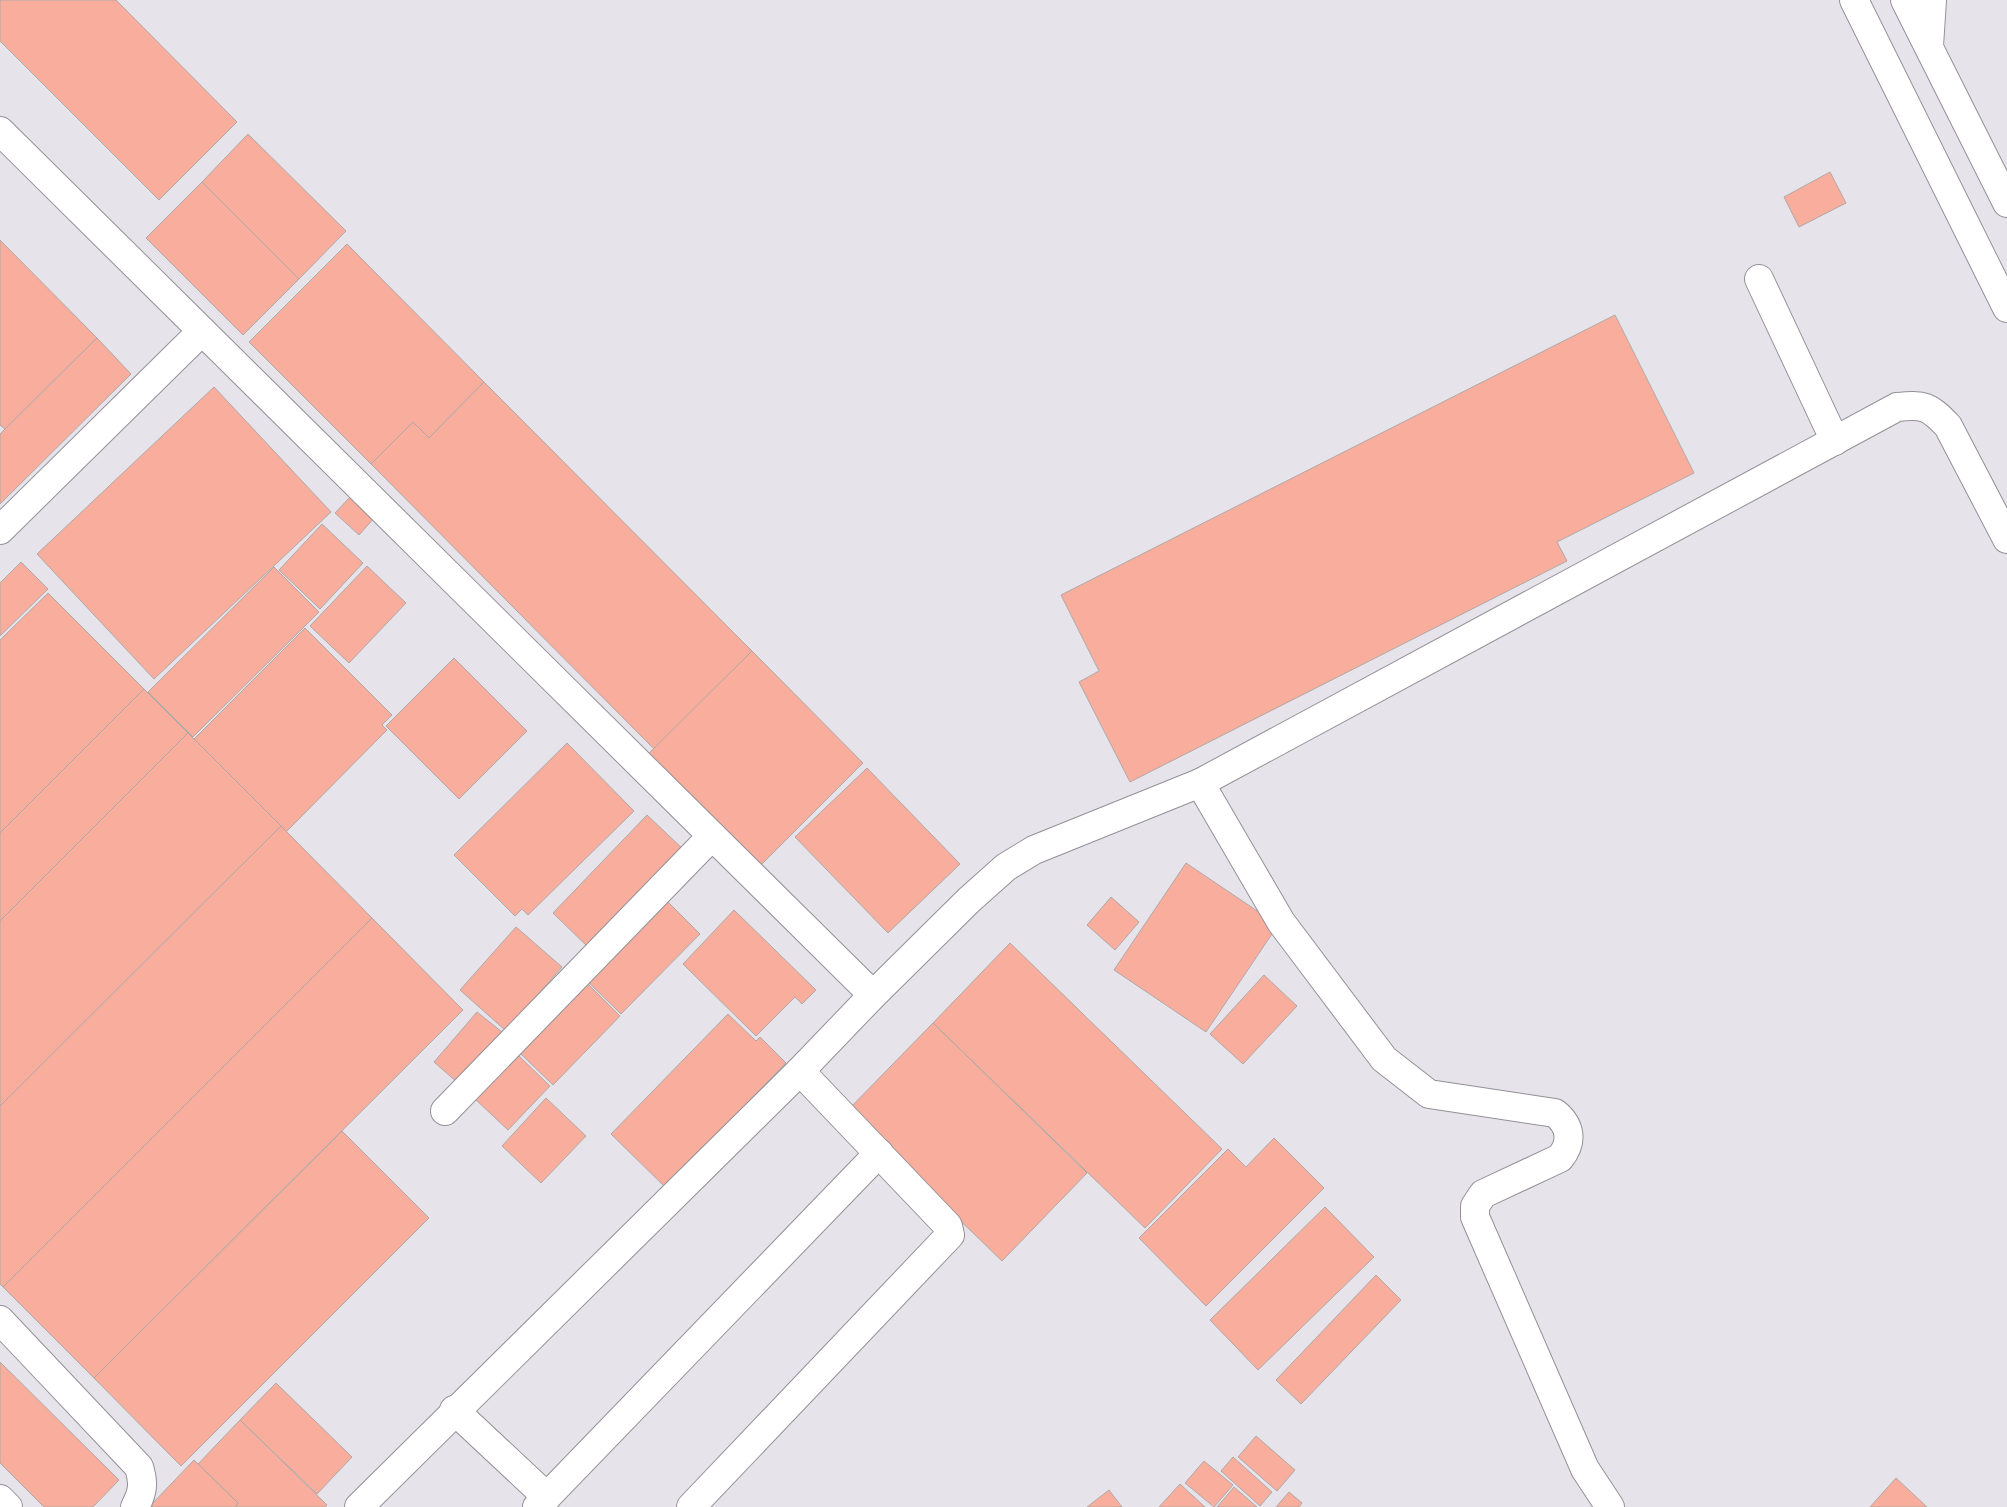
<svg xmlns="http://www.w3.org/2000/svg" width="2007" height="1507" viewBox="0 0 2007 1507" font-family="'Work Sans',sans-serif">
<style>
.building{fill:#f9ae9d;stroke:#b0a8a6}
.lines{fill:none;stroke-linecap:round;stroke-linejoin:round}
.minor-casing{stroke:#939198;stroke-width:30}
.minor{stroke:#fff;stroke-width:28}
</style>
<rect width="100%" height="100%" fill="#e6e3ea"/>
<g class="building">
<polygon points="0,0 116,0 237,122 159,200 0,41"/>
<polygon points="248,134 346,231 299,279 202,182"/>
<polygon points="1830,172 1846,203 1799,227 1784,197"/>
<polygon points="202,182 299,279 243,335 146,238"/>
<polygon points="0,240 97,338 5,429 0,425"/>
<polygon points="347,244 484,382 429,438 413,422 371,464 249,342"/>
<polygon points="1615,315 1694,473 1557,542 1567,561 1130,782 1079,682 1099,671 1061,595"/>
<polygon points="97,338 131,374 0,504 0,434"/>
<polygon points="484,382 752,651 654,749 371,464 413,422 429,438"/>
<polygon points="214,387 331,512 154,679 37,554"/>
<polygon points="351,496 375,517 359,535 335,513"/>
<polygon points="322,524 363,563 320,609 279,570"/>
<polygon points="21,562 48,589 0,636 0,583"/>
<polygon points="367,566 406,603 349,663 310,626"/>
<polygon points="274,567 319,612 193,737 148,692"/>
<polygon points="48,593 144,689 0,833 0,640"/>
<polygon points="305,628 392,715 382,725 387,730 286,832 194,739"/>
<polygon points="752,651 863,763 755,871 643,759"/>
<polygon points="454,658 527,731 459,799 386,726"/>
<polygon points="144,689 188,733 0,921 0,833"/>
<polygon points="188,733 281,826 0,1106 0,921"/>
<polygon points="567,743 634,811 528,915 522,909 515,916 454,855"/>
<polygon points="867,768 960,864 888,933 795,837"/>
<polygon points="647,815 685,851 590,949 553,913"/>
<polygon points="281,826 372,918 3,1287 0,1284 0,1106"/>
<polygon points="1186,863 1278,925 1206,1032 1114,970"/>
<polygon points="674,880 681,888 668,902 700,934 621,1014 581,975"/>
<polygon points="1111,897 1139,922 1115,950 1087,925"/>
<polygon points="734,910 816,990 802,1004 795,997 756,1036 683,964"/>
<polygon points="372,918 463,1010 94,1378 3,1287"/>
<polygon points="516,927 562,967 506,1031 460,990"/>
<polygon points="1010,943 1222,1149 1145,1228 933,1023"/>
<polygon points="1264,975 1297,1006 1243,1064 1210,1034"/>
<polygon points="587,983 620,1016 553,1085 519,1052"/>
<polygon points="477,1012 502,1032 458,1083 434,1062"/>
<polygon points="728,1014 756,1041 760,1037 786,1063 665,1187 611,1134"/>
<polygon points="933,1023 1087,1173 1002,1261 847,1111"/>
<polygon points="518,1055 550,1086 508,1130 475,1099"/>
<polygon points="546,1098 586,1136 541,1183 502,1146"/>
<polygon points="342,1131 429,1218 181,1466 94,1378"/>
<polygon points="1274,1138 1324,1188 1206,1306 1139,1238 1228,1149 1246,1167"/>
<polygon points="1325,1207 1374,1257 1258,1370 1210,1320"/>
<polygon points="1376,1275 1401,1300 1301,1404 1276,1380"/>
<polygon points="0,1362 119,1480 93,1507 44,1507 0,1463"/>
<polygon points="276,1383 352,1457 317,1494 240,1420"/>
<polygon points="240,1420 327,1505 325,1507 235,1507 238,1503 198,1464"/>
<polygon points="1256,1436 1295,1470 1277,1491 1238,1457"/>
<polygon points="1233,1457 1272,1492 1260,1506 1221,1471"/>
<polygon points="194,1460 238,1503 235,1507 153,1507 151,1505"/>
<polygon points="1204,1461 1233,1485 1214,1507 1185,1483"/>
<polygon points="1896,1478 1927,1507 1870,1507"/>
<polygon points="1180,1484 1205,1507 1159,1507"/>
<polygon points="1234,1487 1257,1507 1217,1507"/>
<polygon points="1109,1490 1122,1507 1087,1507"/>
<polygon points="1289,1492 1302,1503 1299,1507 1276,1507"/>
</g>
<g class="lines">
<defs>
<g id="minor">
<polyline points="1854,0 2007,308"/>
<polyline points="1905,0 2007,203"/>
<polyline points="1929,46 1932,0"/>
<polyline points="0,131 873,995"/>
<polyline points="1759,279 1835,441"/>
<polyline points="0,530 202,331"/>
<path d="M 1200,783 L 1281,922 L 1384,1059 L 1429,1094 L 1555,1113 C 1571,1126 1573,1142 1560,1158 L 1483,1194 L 1475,1206 L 1475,1217 L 1585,1469 L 1610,1507"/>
<polyline points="445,1111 712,836"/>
<path d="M 0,1320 L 139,1467 C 144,1483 143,1492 135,1507"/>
<polyline points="454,1410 547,1497"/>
<polyline points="0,1499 8,1507"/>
<path d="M 359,1507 L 800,1071 L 873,995 L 969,900 L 1006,867 L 1034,850 L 1200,783 L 1897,407 C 1924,404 1929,406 1948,426 L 2007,539"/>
<polyline points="537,1507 879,1153"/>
<polyline points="691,1507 950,1235 948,1226 800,1071"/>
</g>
</defs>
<use href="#minor" class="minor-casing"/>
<use href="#minor" class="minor"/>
</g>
</svg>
